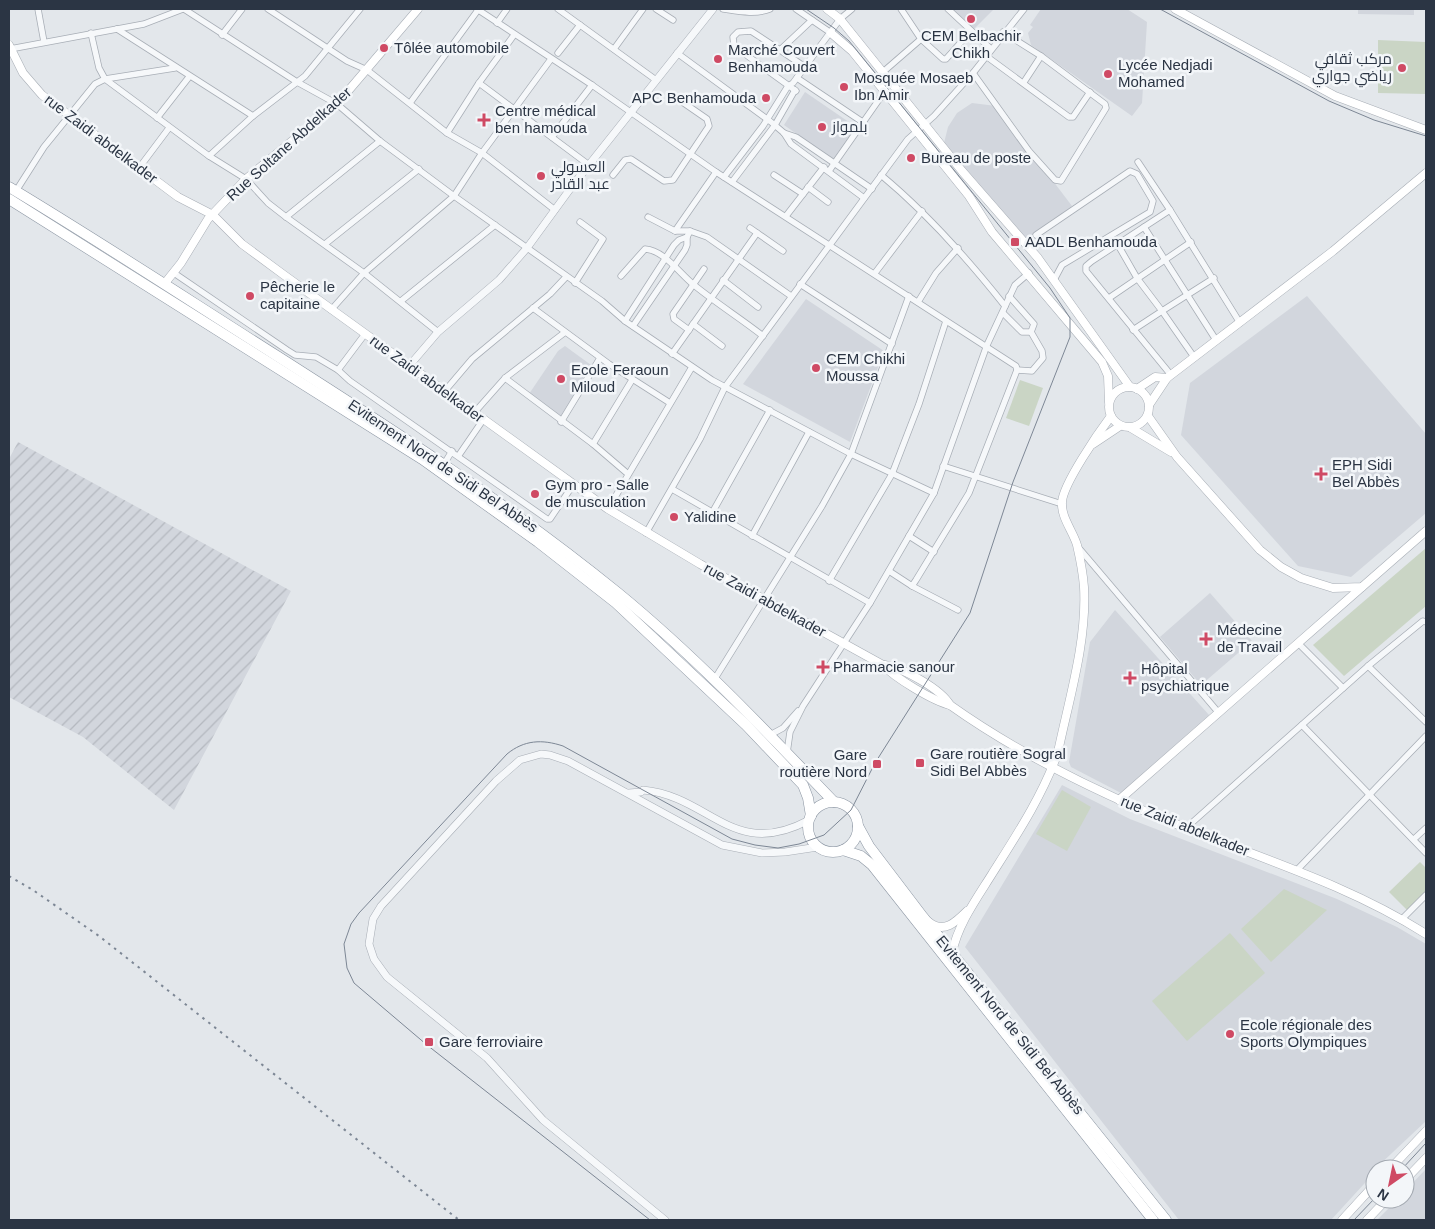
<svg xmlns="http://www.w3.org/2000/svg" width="1435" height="1229" viewBox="0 0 1435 1229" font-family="Arial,Cairo,sans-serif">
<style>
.built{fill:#d2d6dd}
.industrial{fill:url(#industrial-furrows)}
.park{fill:#cad5c5}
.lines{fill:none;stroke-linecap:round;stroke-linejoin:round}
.minor-casing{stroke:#a8aeb6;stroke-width:7}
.tertiary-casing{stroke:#a8aeb6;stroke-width:8}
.secondary-casing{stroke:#a8aeb6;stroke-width:9}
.trunk-casing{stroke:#8b95a2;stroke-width:11}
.minor{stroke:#f6f8fa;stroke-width:5.5}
.tertiary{stroke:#f6f8fa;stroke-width:7}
.secondary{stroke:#fff;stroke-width:8}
.trunk{stroke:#fff;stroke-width:10}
.tram{stroke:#7d8795;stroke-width:1}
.rail{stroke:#7d8795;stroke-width:2;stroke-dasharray:2.5 5;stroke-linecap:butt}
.poi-dot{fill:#cf4a64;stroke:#f3f6f9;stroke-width:2}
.labels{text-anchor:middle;stroke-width:5;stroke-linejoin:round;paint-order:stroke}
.poi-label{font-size:15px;fill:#2b3544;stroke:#f3f6f9;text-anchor:start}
.street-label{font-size:15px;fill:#2b3544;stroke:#f3f6f9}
</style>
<defs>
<pattern id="industrial-furrows" width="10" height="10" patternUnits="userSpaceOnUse" patternTransform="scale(1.25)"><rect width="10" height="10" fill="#d2d6dd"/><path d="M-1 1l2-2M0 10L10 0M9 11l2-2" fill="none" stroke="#b4b8bf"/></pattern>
</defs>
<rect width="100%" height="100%" fill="#e3e7eb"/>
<g class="built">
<polygon points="946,9 994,9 973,30"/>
<polygon points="1041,9 1127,9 1147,22 1142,103 1132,116 1031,45 1028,33 1033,27 1030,25"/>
<polygon points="1358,9 1414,9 1414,15 1358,14"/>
<polygon points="805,92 859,129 835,161 784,125"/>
<polygon points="972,103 996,106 1072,206 1028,244 944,143 948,127 957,113"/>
<polygon points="1307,296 1426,434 1426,513 1351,577 1298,566 1181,435 1190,383"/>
<polygon points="806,299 884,351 850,442 743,384"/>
<polygon points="565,346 591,365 561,417 529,394 558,351"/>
<polygon points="1210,593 1252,641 1201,685 1160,637"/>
<polygon points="1115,610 1209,715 1121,793 1071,767 1069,762 1090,642"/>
<polygon points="1062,785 1130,819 1337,899 1397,927 1426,944 1426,1121 1375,1169 1375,1172 1331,1220 1179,1220 965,947"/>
<polygon points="1426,1169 1426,1220 1377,1220 1398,1199 1405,1199 1405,1191"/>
</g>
<polygon class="industrial" points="18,442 291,591 174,810 83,737 9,697 9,459"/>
<g class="park">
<polygon points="1378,40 1426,42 1426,94 1378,93"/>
<polygon points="1020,380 1043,388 1029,426 1006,418"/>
<polygon points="1426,548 1426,606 1344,676 1313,645"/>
<polygon points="1062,790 1091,807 1067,851 1036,834"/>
<polygon points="1420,862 1426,868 1426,892 1407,910 1389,892"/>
<polygon points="1284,889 1327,910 1271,962 1241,929"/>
<polygon points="1230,933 1265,973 1187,1041 1152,1001"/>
</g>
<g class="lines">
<defs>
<g id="minor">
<polyline points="38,9 44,42"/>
<polyline points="184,9 297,82 337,104 380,141 454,196 602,301 625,321 712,380 851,454 934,493"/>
<polyline points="268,9 347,61 367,70 447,133 482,153 555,210"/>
<polyline points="477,9 592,85 716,172 1016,366 1017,370 969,493 916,580 912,586 889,571"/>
<polyline points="558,9 656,80"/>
<polyline points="656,9 673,20"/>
<path d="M 723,9 C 737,11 755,15 770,9"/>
<polyline points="796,9 812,20"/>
<polyline points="901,9 921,39 943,59 946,59 971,31"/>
<polyline points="948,9 991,49"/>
<polyline points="497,23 507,9"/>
<polyline points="117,29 253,116"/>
<polyline points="91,33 99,68 105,79 209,156 246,179 268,203 286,217 364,273 438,332"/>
<polyline points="222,35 242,9"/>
<polyline points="10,49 144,24 183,9"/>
<polyline points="614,49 643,9"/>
<polyline points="780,50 805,67"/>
<polyline points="558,53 580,25"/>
<polyline points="677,53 771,122 784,133 791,144 864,198"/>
<polyline points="986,56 1069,117 1073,117 1090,92"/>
<polyline points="883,72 921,39"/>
<polyline points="973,73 1029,151 1055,180 1061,181 1106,108 1105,104 1041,56 1003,32"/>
<polyline points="797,78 864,123"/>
<polyline points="1024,82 1041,56"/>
<polyline points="479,83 589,165"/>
<polyline points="796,91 734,46 733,37 738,32 751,31 780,50 812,20 831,33"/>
<polyline points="410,103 478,10"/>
<polyline points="157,118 189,77"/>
<polyline points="447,133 479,83 514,35"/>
<polyline points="784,133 796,137 872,189"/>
<polyline points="552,137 592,85"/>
<polyline points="209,156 253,116 305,76 360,9"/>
<polyline points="1138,162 1170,210"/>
<polyline points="139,168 169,128"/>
<polyline points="829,171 885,91"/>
<polyline points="613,175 625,160 631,159 664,181 673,180 709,126 707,119 678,99"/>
<polyline points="774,175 803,194"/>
<path d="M 881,175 C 928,214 967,258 1005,306"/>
<polyline points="724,177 763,126 788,86 793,83 840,19 852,9"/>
<polyline points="732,182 775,125 795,90"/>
<polyline points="808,187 828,202"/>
<polyline points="16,191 44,147 95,84 105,79 175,68"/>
<polyline points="786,216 824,167"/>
<polyline points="286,217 380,141"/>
<polyline points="648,217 675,231 690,231"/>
<polyline points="1144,227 1216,340"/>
<polyline points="750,228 783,251"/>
<polyline points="675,231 716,172"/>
<polyline points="1036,235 1130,171 1137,174 1153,201 1150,212 1062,265 1054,280"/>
<polyline points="325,244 419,169"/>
<polyline points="1118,245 1137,278 1162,311 1214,278"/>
<polyline points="174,273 287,350 295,355 316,357 338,370"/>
<polyline points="875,273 922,211"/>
<path d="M 621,276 L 645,249 C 664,250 680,274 694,285 C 716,303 740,318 763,336"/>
<polyline points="723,280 758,307"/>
<polyline points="575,283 603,239 580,222"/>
<polyline points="800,284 892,344"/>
<polyline points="1109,298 1191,242"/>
<polyline points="401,301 495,225"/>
<polyline points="918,302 936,273 958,248"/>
<polyline points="533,308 609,364 670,403"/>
<polyline points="331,310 364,273 454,196 482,153 551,59"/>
<polyline points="1003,313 1022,332 1031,332 1034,324 1009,296"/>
<polyline points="625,321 674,245 679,240 687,237 690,231 707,237 791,296"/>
<polyline points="693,324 722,346"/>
<polyline points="633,326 685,250 687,245 687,237"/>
<polyline points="689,330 674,319 673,314 704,269"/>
<polyline points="1133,330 1162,311 1194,357"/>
<polyline points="365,334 338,370 350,381 547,519 550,519 573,485"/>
<polyline points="672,354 757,233"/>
<polyline points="1017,370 1032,371 1043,358 1042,351 1031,332"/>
<polyline points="1171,375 1086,271 1086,266 1092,261 1170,210 1240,323"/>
<polyline points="505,378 593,444 628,474"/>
<polyline points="444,392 472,359 550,294 566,277"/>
<polyline points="474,413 505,378 564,333"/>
<polyline points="561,422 600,358"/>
<polyline points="593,444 632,380"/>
<polyline points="459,455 483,420"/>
<polyline points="444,464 452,451"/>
<polyline points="943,466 1062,504"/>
<polyline points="672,489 870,603"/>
<polyline points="608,509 692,367"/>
<polyline points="712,513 770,410"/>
<polyline points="646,533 700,439 725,387 908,139 934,116 973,73 1024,9"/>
<polyline points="752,536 809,432"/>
<polyline points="909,536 934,552"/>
<polyline points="1078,547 1218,712"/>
<polyline points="829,581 892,474 919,404 946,321"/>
<polyline points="912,586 958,610"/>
<polyline points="1298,643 1343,688"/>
<polyline points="1368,666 1423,621 1426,622"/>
<polyline points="714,680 822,506 851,454 909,296"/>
<polyline points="1302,725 1426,853"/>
<polyline points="770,735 783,728 798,711"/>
<polyline points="787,753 790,732 803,706 870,603 934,493 987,345 1015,285 1029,273"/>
<polyline points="1186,828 1368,666 1426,722"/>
<polyline points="1414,839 1426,828"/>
<polyline points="1297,870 1426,736"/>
<polyline points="1402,919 1426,895"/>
</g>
<g id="tertiary">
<polyline points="409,366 438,332 499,280 527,248 573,185 713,9"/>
<path d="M 629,793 L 641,792 L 643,790 C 710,796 733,861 809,820"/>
<polyline points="665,1220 543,1120 487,1058 387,977 374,959 369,944 373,919 381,906 496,781 520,760 541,754 550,755 568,761 722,845 762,853 785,852 818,847"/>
</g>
<g id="secondary">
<polyline points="827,9 840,19 962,171 1038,258 1130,387"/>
<polyline points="1175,9 1335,96 1426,130"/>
<polyline points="831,33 852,51 969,196 992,232 1102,362 1108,376 1109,402"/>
<path d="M 9,45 L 23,73 L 42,95 L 178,197 L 213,215 L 242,244 L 284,275 L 608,509 L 700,564 L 883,665 C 895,678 933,701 950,705 C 1023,757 1105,796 1188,829 C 1269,861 1352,887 1426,934"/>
<polyline points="165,283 181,263 208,219 246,179 337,104 418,9"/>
<circle cx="1129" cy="407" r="20"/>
<polyline points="1137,389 1155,377 1167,378"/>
<polyline points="1149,405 1167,378 1333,251 1426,173"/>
<polyline points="1148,416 1177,457 1260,550 1281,567 1301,578 1333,588 1362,587 1426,531"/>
<polyline points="1131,428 1171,452"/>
<polyline points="1093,444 1120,426"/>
<path d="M 885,665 C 903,668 941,689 950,705"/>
<polyline points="1119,800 1362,587"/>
<path d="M 929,922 C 944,934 956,922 967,911"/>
<path d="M 952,953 C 958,924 977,898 992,874 C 1016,836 1043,795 1058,752 C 1069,699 1087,642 1084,587 C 1083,574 1080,558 1077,545 C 1073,531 1061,518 1062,502 C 1063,484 1099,432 1111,416"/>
<polyline points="1390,1169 1426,1131"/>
<polyline points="1405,1180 1426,1158"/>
<polyline points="1342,1220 1375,1184"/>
<polyline points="1367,1220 1387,1199"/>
</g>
<g id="trunk">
<path d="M 9,187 C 99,241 187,299 277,356 C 393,430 510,505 618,593 C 695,656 765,730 834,802"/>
<polyline points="9,199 422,459 538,542 616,603 746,725 803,785 808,798 811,816"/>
<circle cx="833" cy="827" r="25"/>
<polyline points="858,826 869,846 923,917 1166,1220"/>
<polyline points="843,850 861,856 872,865 1153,1220"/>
</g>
</defs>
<use href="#minor" class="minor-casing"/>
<use href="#tertiary" class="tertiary-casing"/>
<use href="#secondary" class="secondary-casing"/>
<use href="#trunk" class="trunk-casing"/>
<use href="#minor" class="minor"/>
<use href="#tertiary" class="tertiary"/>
<use href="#secondary" class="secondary"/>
<use href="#trunk" class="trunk"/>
<g class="tram">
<polyline points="1160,9 1329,101 1374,120 1426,136"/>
<polyline points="1402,1169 1426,1143"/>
<path d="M 650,1220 L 427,1045 L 354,983 L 347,968 L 344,944 L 351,924 L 359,913 L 507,754 C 524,740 542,739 563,746 L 732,839 L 755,845 L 778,848 L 799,844 L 824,835 L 851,810 L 875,763 L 970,613 L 1013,482 L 1070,337 L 1070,318 L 1050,288 L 849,41 L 834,28 L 806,9"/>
<polyline points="1354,1220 1375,1198"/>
</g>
<polyline class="rail" points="9,876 33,890 99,936 459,1220"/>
</g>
<g class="poi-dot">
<circle cx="971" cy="19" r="5"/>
<circle cx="384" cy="48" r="5"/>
<circle cx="718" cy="59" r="5"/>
<circle cx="1402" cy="68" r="5"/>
<circle cx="1108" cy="74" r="5"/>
<circle cx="844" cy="87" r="5"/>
<circle cx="766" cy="98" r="5"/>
<path d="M481.5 112.5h5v5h5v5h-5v5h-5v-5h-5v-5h5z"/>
<circle cx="822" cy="127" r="5"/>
<circle cx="911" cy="158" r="5"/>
<circle cx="541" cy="176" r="5"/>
<rect x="1010" y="237" width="10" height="10" rx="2.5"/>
<circle cx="250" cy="296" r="5"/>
<circle cx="816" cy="368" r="5"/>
<circle cx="561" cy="379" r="5"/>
<path d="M1318.5 466.5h5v5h5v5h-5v5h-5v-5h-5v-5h5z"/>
<circle cx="535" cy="494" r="5"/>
<circle cx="674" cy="517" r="5"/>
<path d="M1203.5 631.5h5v5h5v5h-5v5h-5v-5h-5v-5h5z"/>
<path d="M820.5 659.5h5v5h5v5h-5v5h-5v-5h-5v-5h5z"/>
<path d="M1127.5 670.5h5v5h5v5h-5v5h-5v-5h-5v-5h5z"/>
<rect x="915" y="758" width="10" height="10" rx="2.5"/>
<rect x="872" y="759" width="10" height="10" rx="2.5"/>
<circle cx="1230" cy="1034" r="5"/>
<rect x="424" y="1037" width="10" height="10" rx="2.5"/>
</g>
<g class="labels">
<g class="poi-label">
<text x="971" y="41" text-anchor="middle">CEM Belbachir<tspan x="971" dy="17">Chikh</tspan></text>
<text x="394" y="53">Tôlée automobile</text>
<text x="728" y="55">Marché Couvert<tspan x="728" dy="17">Benhamouda</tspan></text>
<text x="1392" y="64" text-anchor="end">مركب ثقافي<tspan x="1392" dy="17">رياضي جواري</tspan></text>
<text x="1118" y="70">Lycée Nedjadi<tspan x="1118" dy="17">Mohamed</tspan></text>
<text x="854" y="83">Mosquée Mosaeb<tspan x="854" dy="17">Ibn Amir</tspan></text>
<text x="756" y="103" text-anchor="end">APC Benhamouda</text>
<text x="495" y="116">Centre médical<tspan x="495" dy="17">ben hamouda</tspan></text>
<text x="832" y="132">بلمواز</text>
<text x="921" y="163">Bureau de poste</text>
<text x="551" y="172">العسولي<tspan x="551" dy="17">عبد القادر</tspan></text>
<text x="1025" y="247">AADL Benhamouda</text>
<text x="260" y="292">Pêcherie le<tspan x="260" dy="17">capitaine</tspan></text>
<text x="826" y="364">CEM Chikhi<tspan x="826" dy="17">Moussa</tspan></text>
<text x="571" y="375">Ecole Feraoun<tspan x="571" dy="17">Miloud</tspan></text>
<text x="1332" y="470">EPH Sidi<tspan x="1332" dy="17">Bel Abbès</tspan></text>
<text x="545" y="490">Gym pro - Salle<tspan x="545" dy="17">de musculation</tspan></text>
<text x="684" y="522">Yalidine</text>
<text x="1217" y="635">Médecine<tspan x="1217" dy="17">de Travail</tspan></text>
<text x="833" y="672">Pharmacie sanour</text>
<text x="1141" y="674">Hôpital<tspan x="1141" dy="17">psychiatrique</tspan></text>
<text x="930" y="759">Gare routière Sogral<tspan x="930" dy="17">Sidi Bel Abbès</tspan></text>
<text x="867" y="760" text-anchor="end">Gare<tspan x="867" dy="17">routière Nord</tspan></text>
<text x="1240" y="1030">Ecole régionale des<tspan x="1240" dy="17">Sports Olympiques</tspan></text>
<text x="439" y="1047">Gare ferroviaire</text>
</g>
<g class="street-label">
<text transform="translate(101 139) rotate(37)" y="5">rue Zaidi abdelkader</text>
<text transform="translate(289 144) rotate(-42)" y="5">Rue Soltane Abdelkader</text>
<text transform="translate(427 379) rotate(36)" y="5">rue Zaidi abdelkader</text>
<text transform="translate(443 466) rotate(34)" y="5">Evitement Nord de Sidi Bel Abbès</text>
<text transform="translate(765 600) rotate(29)" y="5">rue Zaidi abdelkader</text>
<text transform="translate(1185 826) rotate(22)" y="5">rue Zaidi abdelkader</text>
<text transform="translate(1010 1025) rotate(51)" y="5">Evitement Nord de Sidi Bel Abbès</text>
</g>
</g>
<rect width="1435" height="1229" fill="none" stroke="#2b3544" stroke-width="20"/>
<g transform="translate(1390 1184) rotate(213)"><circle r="24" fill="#f3f6f9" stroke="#a3a9b1"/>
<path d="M0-4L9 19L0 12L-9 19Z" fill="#cf4a64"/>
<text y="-8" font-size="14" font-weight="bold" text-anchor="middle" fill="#2b3544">N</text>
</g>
</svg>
